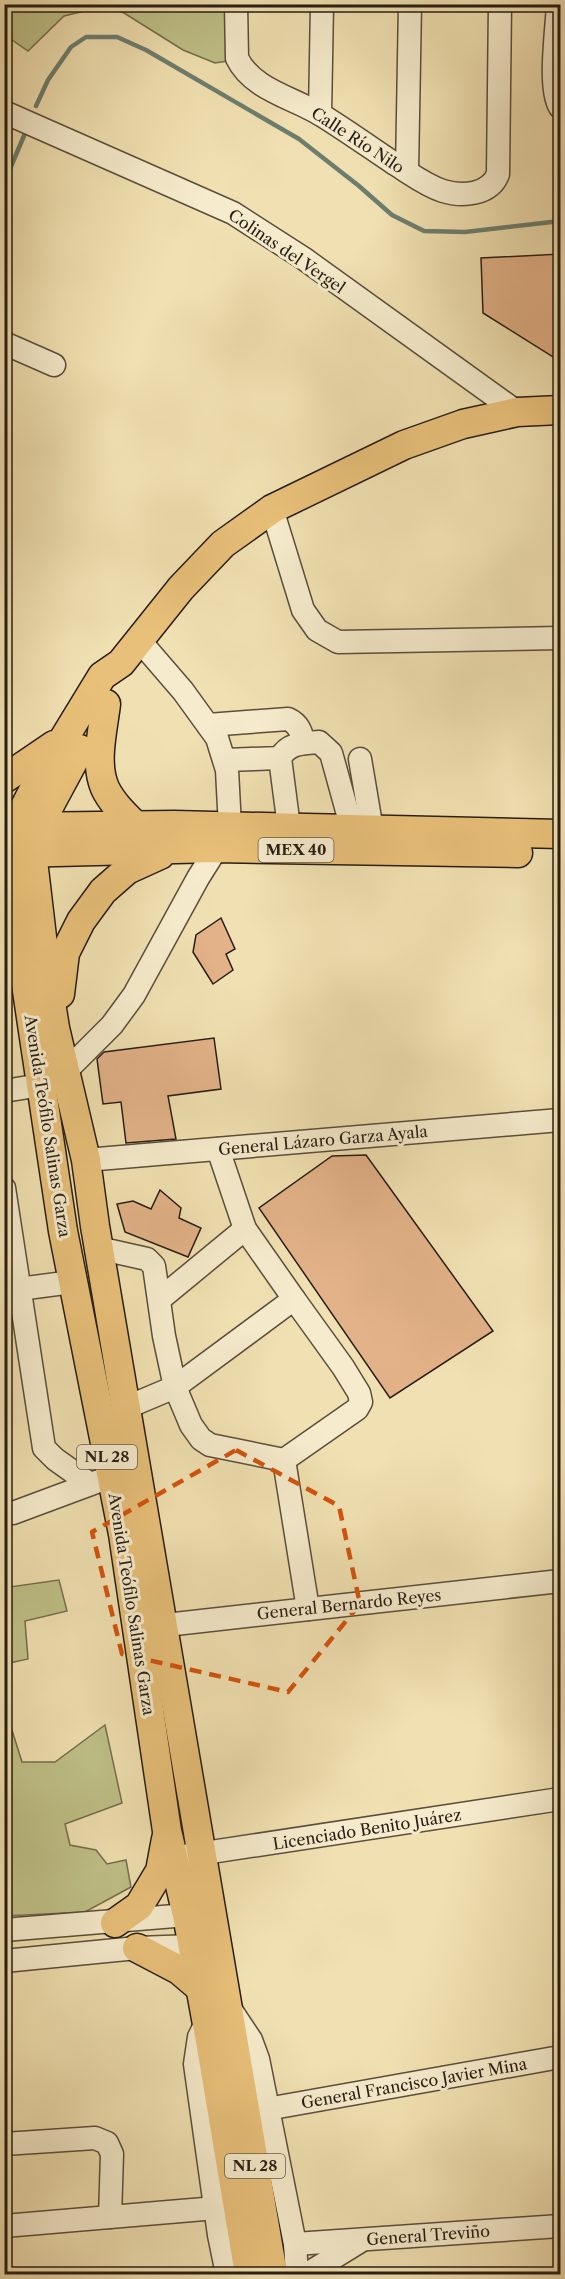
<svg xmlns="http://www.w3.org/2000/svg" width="565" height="2279" viewBox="0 0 565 2279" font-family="'Libre Caslon Text',serif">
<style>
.green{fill:#bfc188;stroke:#736f4e;stroke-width:1.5}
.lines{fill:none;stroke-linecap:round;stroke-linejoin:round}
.stream{stroke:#6d7e6e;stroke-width:4.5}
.building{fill:#e3b288;stroke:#271d13;stroke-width:1.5}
.minor-casing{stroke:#5a4e3b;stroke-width:25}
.major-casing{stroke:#271d13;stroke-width:31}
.minor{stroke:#f6eccd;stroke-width:22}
.major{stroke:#e8c079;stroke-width:28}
.marked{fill:none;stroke:#d5530d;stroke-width:4.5;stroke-dasharray:12 8;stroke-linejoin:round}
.labels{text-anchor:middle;stroke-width:6;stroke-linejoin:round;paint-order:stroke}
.shield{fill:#f6eccd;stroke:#655b4b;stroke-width:1.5}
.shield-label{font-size:15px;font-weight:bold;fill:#271d13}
.street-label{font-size:16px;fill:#271d13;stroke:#f6eccd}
</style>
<rect width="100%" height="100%" fill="#f1e1b2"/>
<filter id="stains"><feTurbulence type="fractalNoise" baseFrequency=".00333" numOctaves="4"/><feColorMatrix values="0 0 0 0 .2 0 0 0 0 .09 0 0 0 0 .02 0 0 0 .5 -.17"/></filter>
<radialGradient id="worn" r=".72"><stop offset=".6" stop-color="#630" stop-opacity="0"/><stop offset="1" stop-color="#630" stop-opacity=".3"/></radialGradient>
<g class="green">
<polygon points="5,5 228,5 228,61 215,63 183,50 124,13 106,6 64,16 28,51 5,35"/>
<polygon points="5,1574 10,1587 59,1580 67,1611 25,1621 28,1659 5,1664"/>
<polygon points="5,1708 22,1762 55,1762 105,1725 122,1803 65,1824 70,1845 96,1850 107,1864 126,1860 131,1887 85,1912 5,1916"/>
</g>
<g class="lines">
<g class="stream">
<polyline points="36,106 48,80 71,47 86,37 117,37 146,50 299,139 359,186 392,215 424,231 465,232 560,221"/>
<polyline points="4,183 26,131"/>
</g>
</g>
<g class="building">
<polygon points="561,254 561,362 483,313 481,258"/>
<polygon points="221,918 235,949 226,954 233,970 213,984 193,952 196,935"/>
<polygon points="214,1038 221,1089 168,1096 176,1139 126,1143 121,1102 103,1104 97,1059 104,1052"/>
<polygon points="366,1155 493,1331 390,1398 259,1208 332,1156"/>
<polygon points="160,1190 181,1208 179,1218 201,1228 188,1257 125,1232 117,1204 133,1201 151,1209"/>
</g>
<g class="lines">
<defs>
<g id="minor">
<path d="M 236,4 L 237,58 C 252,90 295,98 323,116 C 347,131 371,148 395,164 C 411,174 425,185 443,191 C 462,197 490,195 498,174 L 500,4"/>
<path d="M 558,4 C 557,29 548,88 560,107"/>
<polyline points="4,112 233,213 303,258 517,412"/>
<polyline points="320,114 322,4"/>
<polyline points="407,171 410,4"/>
<polyline points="4,343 54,365"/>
<polyline points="272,509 303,610 317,630 338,642 560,638"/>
<path d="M 208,725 L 288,719 C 299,724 301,732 304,743"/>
<polyline points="280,758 289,827"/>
<polyline points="360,759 372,830"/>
<path d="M 225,760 L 280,758 C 288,743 303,743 319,742 L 331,753 L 352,829"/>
<polyline points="65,1072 112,1025 134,995 198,878 230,827 227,770 217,738 183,691 139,640"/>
<polyline points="4,1091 41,1085"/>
<polyline points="218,1149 245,1229"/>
<polyline points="86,1160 560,1120"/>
<polyline points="4,1188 44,1448 55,1459 90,1484"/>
<polyline points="98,1248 147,1259 154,1266 164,1336 175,1387 191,1425 201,1439 210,1445 284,1460 357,1409 361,1402 359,1393 343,1367 294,1299 175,1387 125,1408"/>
<polyline points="4,1291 72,1282"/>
<polyline points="160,1299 245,1229 294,1299"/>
<polyline points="284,1460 308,1609"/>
<polyline points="4,1513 13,1513 99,1481"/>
<polyline points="148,1627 560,1581"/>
<polyline points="185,1856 560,1799"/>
<polyline points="4,1930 187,1915"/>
<polyline points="4,1961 137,1948 193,1946"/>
<polyline points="229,2007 251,2040 258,2059 295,2244 297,2274"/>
<polyline points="207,2021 199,2037 195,2064 219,2235 227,2274"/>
<polyline points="267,2109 560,2057"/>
<polyline points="4,2144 95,2138 107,2143 112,2154 110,2217"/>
<polyline points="4,2226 216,2208"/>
<polyline points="295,2244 560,2226"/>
<polyline points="307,2274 359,2242"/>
</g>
<g id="major">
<path d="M 106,704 C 103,730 94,763 105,788 C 112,803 125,815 137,827"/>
<polyline points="80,749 38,827 32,852 46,971 55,1028 86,1160 95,1226 273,2274"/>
<polyline points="4,779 54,745"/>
<polyline points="22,827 174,825 560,834"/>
<polyline points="16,853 216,848 518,853"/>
<polyline points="60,994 65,953 81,921 103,891 127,870 160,855"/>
<polyline points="115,1923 139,1906 160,1871 166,1839"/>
<polyline points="137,1948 179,1970 199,1987"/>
<polyline points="249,2274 209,2035 187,1915 167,1831 123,1534 63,1231 26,984 10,853 15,826 38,781 102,676 121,663 181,588 223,544 272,509 404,445 463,424 517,412 560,410"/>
</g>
</defs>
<use href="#minor" class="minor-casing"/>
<use href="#major" class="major-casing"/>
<use href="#minor" class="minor"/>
<use href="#major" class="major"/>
</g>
<path class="marked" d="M 236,1450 L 339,1506 L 360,1604 L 288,1692 L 122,1654 L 92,1532 Z"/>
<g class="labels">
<g class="shield">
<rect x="258.5" y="838" width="75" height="24" rx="4.5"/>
<rect x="77" y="1445" width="60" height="24" rx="4.5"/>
<rect x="225" y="2154" width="60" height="24" rx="4.5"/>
</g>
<g class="shield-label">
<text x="296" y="855">MEX 40</text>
<text x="107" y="1462">NL 28</text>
<text x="255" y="2171">NL 28</text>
</g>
<g class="street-label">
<text transform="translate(358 140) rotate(33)" y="6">Calle Río Nilo</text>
<text transform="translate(287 251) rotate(34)" y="6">Colinas del Vergel</text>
<text transform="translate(48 1126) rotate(81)" y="6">Avenida Teófilo Salinas Garza</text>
<text transform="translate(323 1140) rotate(-5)" y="6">General Lázaro Garza Ayala</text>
<text transform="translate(132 1604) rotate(81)" y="6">Avenida Teófilo Salinas Garza</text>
<text transform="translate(349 1604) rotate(-6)" y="6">General Bernardo Reyes</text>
<text transform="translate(367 1829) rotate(-9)" y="6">Licenciado Benito Juárez</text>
<text transform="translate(414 2083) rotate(-10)" y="6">General Francisco Javier Mina</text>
<text transform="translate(428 2235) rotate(-4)" y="6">General Treviño</text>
</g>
</g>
<rect width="565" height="2279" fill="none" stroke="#f1e1b2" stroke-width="24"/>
<rect x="6" y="6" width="553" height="2267" fill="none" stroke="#271d13" stroke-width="3"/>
<rect x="12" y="12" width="541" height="2255" fill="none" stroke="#271d13" stroke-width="1.5"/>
<rect width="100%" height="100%" filter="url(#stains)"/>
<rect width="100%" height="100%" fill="url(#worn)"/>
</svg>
